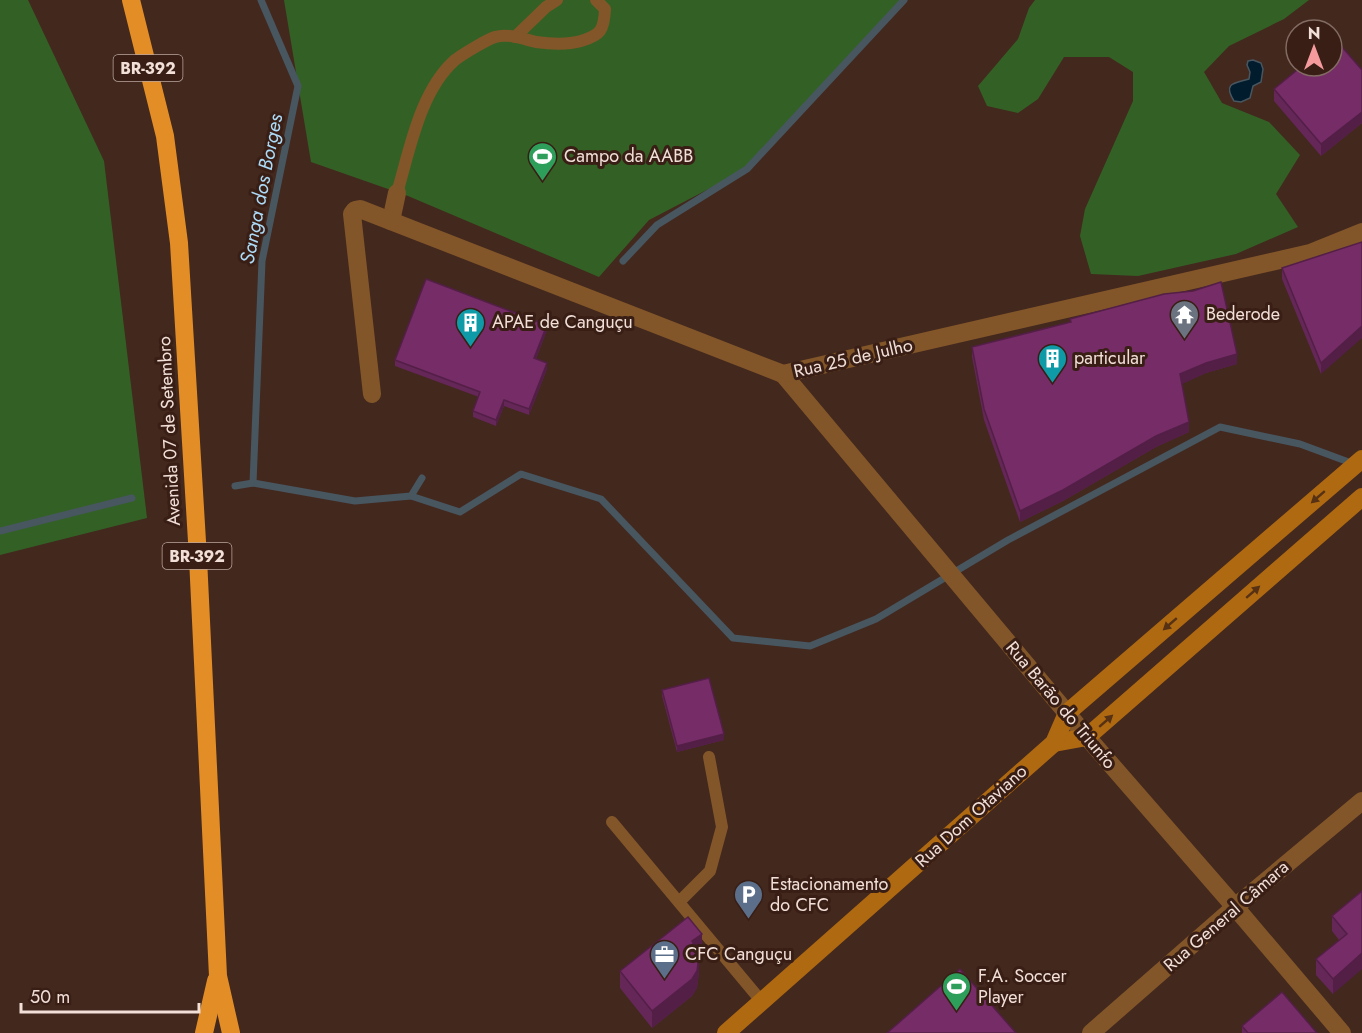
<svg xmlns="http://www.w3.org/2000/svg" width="1362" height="1033" viewBox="0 0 1362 1033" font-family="Jost,sans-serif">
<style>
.green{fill:#336125}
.water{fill:#001c2d;stroke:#485660;stroke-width:1.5}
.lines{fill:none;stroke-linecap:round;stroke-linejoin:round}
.stream{stroke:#485660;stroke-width:7}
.lane{stroke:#825629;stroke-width:12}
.street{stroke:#825629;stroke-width:18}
.secondary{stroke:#af6911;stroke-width:18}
.highway{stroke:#e38d27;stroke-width:18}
.wall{fill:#652658}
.shaded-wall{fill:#531f47}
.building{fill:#762c66;stroke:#531f47;stroke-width:1.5}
.oneway{fill:#563113}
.labels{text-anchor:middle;stroke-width:6;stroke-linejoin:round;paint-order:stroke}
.shield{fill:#381e14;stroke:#baa59d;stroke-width:1.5}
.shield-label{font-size:16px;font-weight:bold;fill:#f1dfd8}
.poi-label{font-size:18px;fill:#f1dfd8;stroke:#381e14;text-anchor:start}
.street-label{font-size:18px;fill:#f1dfd8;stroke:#381e14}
.water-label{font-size:20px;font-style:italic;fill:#acdaf7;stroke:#381e14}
</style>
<rect width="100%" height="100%" fill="#43281e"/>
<g class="green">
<polygon points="0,0 28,0 104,161 147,518 0,555"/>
<polygon points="284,0 904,0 747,169 649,220 599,277 408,196 311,162"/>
<polygon points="1035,0 1309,0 1284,19 1229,46 1204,72 1222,103 1269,122 1300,155 1276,194 1298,227 1236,254 1138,276 1091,274 1080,236 1085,209 1133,101 1133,72 1109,57 1064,57 1038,99 1018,113 987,106 978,86 1018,39 1029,8"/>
</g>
<path class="water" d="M 1253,60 L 1261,63 L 1263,69 L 1261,82 L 1253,86 L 1250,98 L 1241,102 L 1234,101 C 1222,82 1236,83 1249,79 L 1250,72 L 1247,65 L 1248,61 Z"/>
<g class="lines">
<g class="stream">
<polyline points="623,261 657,225 747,169 904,0"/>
<polyline points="253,483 355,501 411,496 422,478"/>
<polyline points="235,486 253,483 262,261 298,86 261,0"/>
<polyline points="411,496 460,512 521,474 601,499 733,638 810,646 876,619 1008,540 1220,427 1300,444 1354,464"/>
<polyline points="0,531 132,498"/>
</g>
<g class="lane">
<polyline points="515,37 546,7 557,0"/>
<path d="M 397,193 C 410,149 420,91 455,60 C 463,54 486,40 495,37 C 508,33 523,39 536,42 C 551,44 567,45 581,41 C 601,35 604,30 605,9 L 596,0"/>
<polyline points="612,822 762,1002"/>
<polyline points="679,902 710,871 722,827 709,757"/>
</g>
<g class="street">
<polyline points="391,221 397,193"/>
<polyline points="783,374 1087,737 1235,907 1342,1033"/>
<polyline points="372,394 352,214 355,210 360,209 783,374 1310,253 1362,232"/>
<polyline points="1091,1033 1235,907 1362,801"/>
</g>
<g class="secondary">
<polyline points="1054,743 1087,737 1362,497"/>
<polyline points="726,1033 1054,743 1067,713 1362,459"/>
</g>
<g class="highway">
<polyline points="131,0 165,136 179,243 198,558 218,976 231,1033"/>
<polyline points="204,1033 216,981"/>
</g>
</g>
<g class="wall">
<polygon points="1362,70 1362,123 1321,156 1274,101 1274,89"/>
<polygon points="1362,242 1321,374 1282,279 1282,268"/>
<polygon points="1070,319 1237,364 1206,373 1181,384 1189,432 1156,447 1063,501 1020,522 984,420 972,357 972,347 1070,323"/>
<polygon points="547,330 536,359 547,369 529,415 504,406 496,426 473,417 473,411 479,397 395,366 395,360"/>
<polygon points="662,690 724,740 677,752 662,696"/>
<polygon points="1362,891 1333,994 1316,975 1316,959 1339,940 1332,931 1332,916"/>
<polygon points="702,951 698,954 699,972 697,988 692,996 652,1028 620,988 620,971"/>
<polygon points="1242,1026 1317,1033 1242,1033"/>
</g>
<g class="shaded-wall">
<polygon points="1362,112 1362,123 1321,156 1321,144"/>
<polygon points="547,325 547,330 534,364 534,358"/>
<polygon points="1362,326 1362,338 1321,374 1321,363"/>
<polygon points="1237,354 1237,364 1206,373 1180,385 1180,374 1206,363"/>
<polygon points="547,363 547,369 529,415 529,409"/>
<polygon points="504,400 504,406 496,426 496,420"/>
<polygon points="1189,422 1189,432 1156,447 1063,501 1020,522 1020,511 1156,436"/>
<polygon points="724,734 724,740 677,752 677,746"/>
<polygon points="702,934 702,951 692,958 692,941"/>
<polygon points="1362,953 1362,969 1333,994 1333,979"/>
<polygon points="699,956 699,972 697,988 692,996 652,1028 652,1011"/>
</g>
<g class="building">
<polygon points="1335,39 1362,70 1362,112 1321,144 1274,89 1302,66 1332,66 1332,42"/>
<polygon points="1362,242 1362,326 1321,363 1282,268"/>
<polygon points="426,279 547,325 534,358 547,363 529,409 504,400 496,420 473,411 480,392 395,360"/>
<polygon points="1221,282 1237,354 1206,363 1180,374 1189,422 1156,436 1063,490 1020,511 984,409 972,347 1071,322 1070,319 1164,294 1193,291"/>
<polygon points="709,678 724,734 677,746 662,690"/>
<polygon points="1362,891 1362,953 1333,979 1316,959 1347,934 1332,916"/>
<polygon points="688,917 702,934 692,941 699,956 697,971 692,979 652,1011 620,971"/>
<polygon points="960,969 1016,1033 887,1033"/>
<polygon points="1282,992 1317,1033 1248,1033 1242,1026"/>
</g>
<defs><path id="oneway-solid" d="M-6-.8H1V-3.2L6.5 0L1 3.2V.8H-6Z" transform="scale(1.5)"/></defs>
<g class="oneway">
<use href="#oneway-solid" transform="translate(1318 497) rotate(139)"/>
<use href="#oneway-solid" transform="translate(1253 592) rotate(-41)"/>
<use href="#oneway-solid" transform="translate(1170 624) rotate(139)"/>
<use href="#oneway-solid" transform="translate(1106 721) rotate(-41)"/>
</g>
<defs>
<symbol id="stadium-pin" viewBox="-11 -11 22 30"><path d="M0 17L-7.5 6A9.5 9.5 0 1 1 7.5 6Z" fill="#2e9e5b" stroke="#381e14"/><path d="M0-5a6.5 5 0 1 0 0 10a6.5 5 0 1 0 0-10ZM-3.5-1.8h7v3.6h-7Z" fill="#fff"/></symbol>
<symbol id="temple-pin" viewBox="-11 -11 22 30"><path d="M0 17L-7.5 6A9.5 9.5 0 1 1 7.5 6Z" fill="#6b7280" stroke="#381e14"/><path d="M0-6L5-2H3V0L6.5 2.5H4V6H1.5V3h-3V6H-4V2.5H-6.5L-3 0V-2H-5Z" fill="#fff"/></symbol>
<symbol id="building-pin" viewBox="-11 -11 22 30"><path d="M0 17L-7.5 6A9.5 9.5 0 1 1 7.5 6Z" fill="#0f9aa8" stroke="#381e14"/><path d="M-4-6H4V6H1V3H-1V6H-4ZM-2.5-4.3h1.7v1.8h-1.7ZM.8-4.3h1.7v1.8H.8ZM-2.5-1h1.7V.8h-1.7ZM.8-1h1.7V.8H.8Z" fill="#fff"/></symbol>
<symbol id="parking-pin" viewBox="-11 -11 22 30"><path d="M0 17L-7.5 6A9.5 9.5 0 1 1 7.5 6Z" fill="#5c6f8a" stroke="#381e14"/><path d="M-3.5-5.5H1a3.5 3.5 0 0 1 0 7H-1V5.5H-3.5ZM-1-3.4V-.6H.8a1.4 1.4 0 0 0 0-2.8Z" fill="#fff"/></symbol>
<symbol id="office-pin" viewBox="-11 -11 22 30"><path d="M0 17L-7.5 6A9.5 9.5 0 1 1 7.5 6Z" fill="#5c6f8a" stroke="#381e14"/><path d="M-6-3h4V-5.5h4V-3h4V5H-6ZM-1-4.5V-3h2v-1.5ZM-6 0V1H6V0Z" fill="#fff"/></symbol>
</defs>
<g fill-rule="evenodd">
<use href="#stadium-pin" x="526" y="140" width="33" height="45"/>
<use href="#temple-pin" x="1168" y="298" width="33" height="45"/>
<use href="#building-pin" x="454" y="306" width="33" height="45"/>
<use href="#building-pin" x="1036" y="342" width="33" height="45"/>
<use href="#parking-pin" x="732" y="878" width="33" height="45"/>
<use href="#office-pin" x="648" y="938" width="33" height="45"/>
<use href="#stadium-pin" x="940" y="970" width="33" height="45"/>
</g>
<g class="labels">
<g class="shield">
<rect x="113.5" y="55" width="69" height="26" rx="4.5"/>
<rect x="162.5" y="543" width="69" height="26" rx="4.5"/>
</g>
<g class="shield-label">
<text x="148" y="74">BR-392</text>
<text x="197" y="562">BR-392</text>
</g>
<g class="poi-label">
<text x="564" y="162">Campo da AABB</text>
<text x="1206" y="320">Bederode</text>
<text x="492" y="328">APAE de Canguçu</text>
<text x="1074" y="364">particular</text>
<text x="770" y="890">Estacionamento<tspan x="770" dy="21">do CFC</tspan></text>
<text x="685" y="960">CFC Canguçu</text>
<text x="978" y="982">F.A. Soccer<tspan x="978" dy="21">Player</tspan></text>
</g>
<g class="street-label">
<text transform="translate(853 358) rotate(-13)" y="6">Rua 25 de Julho</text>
<text transform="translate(169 431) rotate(-93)" y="6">Avenida 07 de Setembro</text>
<text transform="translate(1061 705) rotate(50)" y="6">Rua Barão do Triunfo</text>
<text transform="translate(971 816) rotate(-42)" y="6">Rua Dom Otaviano</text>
<text transform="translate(1226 916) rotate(-41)" y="6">Rua General Câmara</text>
</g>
<g class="water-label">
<text transform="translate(261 189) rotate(-79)" y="7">Sanga dos Borges</text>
</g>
</g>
<g transform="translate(1314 48)"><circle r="28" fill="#381e14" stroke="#826b62" stroke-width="1.5"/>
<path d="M0-4.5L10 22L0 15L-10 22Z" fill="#f59b9e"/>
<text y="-9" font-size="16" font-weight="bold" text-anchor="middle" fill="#f1dfd8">N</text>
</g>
<path d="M21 1003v9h178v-9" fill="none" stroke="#f1dfd8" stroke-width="3"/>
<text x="30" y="1003" font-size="18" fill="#f1dfd8" stroke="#381e14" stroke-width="4.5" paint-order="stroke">50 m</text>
</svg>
